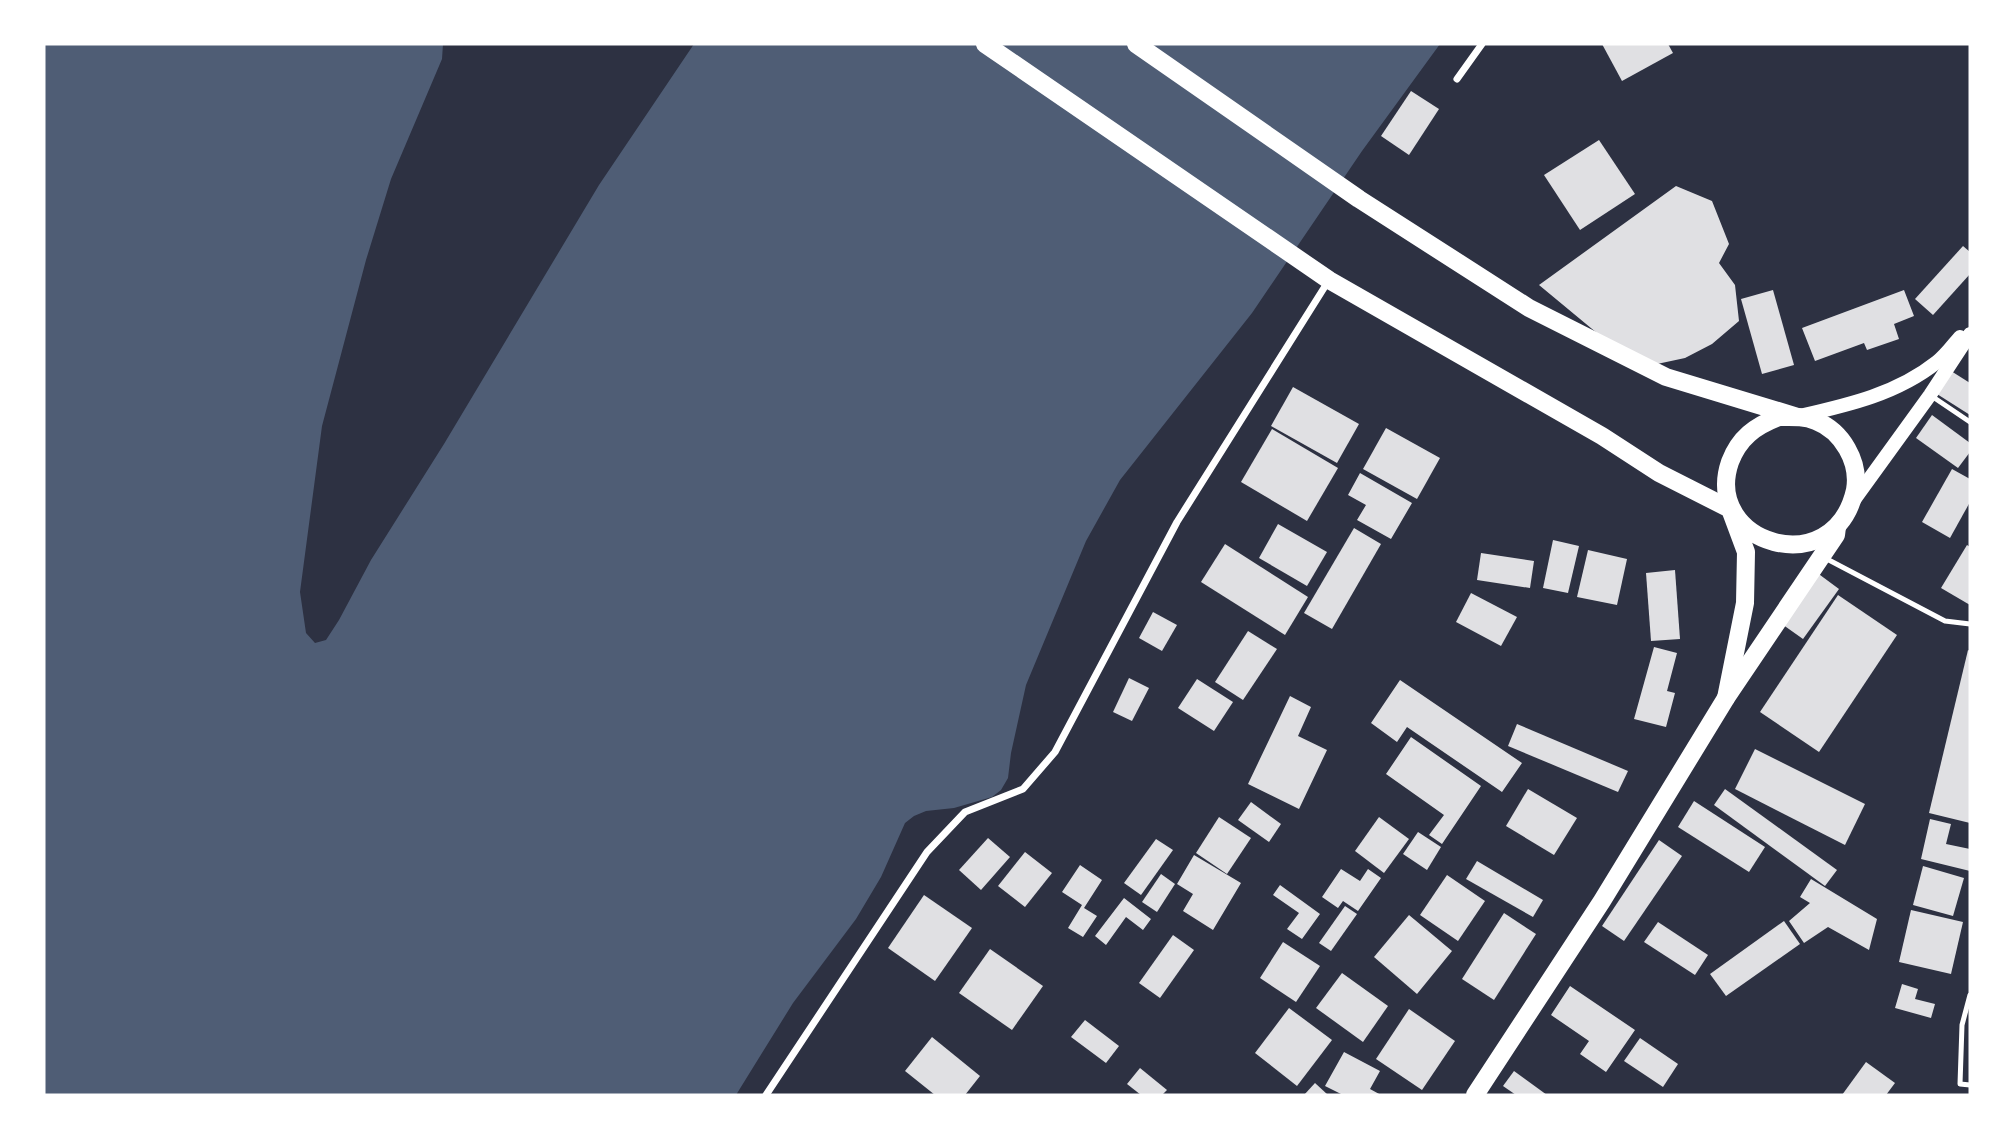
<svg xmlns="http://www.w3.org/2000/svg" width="2014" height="1139" viewBox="0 0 2014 1139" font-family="'Source Serif 4',serif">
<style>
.water{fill:#4f5d75}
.building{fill:#e0e0e3}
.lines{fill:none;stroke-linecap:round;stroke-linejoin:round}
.service{stroke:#fff;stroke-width:5}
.minor{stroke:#fff;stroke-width:7}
.secondary{stroke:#fff;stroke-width:14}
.primary{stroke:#fff;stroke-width:18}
</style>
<rect width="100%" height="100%" fill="#2d3142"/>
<polygon class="water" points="45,44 443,44 442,59 391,179 366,260 322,426 300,592 306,633 315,643 326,640 339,620 371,560 444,444 599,185 694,44 1440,44 1362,151 1252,313 1120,480 1086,541 1026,685 1011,753 1008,778 1001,790 992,797 954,808 926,811 914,816 905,823 881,877 856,919 793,1003 736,1095 44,1095 44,52"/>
<g class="building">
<polygon points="1602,44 1668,44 1673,53 1622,81"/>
<polygon points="1411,91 1439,109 1409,155 1381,136"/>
<polygon points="1599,140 1635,194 1580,230 1544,175"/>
<polygon points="1676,186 1712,201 1729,244 1719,263 1735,285 1739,321 1712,344 1685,358 1657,364 1609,343 1539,285"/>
<polygon points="1963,246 1970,252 1970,274 1933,315 1915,299"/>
<polygon points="1773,290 1794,365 1762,374 1741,299"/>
<polygon points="1904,290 1914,316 1894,324 1899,339 1867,350 1864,343 1815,361 1802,328"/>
<polygon points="1951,371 1970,383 1970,415 1937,394"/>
<polygon points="1293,387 1359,424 1337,463 1271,426"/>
<polygon points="1932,415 1970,443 1970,452 1958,468 1916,438"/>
<polygon points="1386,428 1440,458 1417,499 1363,469"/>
<polygon points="1272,429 1338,468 1307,521 1241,482"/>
<polygon points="1952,469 1970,479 1970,502 1950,538 1922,522"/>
<polygon points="1360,473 1412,503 1391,539 1357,520 1366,505 1348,495"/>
<polygon points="1278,524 1327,552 1307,586 1259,558"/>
<polygon points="1354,528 1381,544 1332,629 1304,613"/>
<polygon points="1553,540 1579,546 1568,593 1543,588"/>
<polygon points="1225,544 1308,597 1285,635 1201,582"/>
<polygon points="1967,545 1970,547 1970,605 1941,588"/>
<polygon points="1588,550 1627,559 1617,605 1577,597"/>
<polygon points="1481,553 1534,561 1530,588 1477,580"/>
<polygon points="1675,570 1680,639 1651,641 1646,573"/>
<polygon points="1816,572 1839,589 1803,639 1779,622"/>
<polygon points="1471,593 1517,617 1501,646 1456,622"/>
<polygon points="1838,595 1897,635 1819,752 1760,712"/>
<polygon points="1153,612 1177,625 1162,651 1139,638"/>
<polygon points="1248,631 1277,649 1243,700 1215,682"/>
<polygon points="1654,647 1677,653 1667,691 1675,693 1666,727 1634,719"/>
<polygon points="1968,650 1970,651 1970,823 1929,813"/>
<polygon points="1129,678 1149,688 1132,721 1113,712"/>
<polygon points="1197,679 1233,702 1214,731 1178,708"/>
<polygon points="1400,680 1522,763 1502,792 1407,727 1397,742 1371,723"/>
<polygon points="1290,696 1311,707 1298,736 1327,750 1299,809 1248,784"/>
<polygon points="1517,724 1628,771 1618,792 1508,746"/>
<polygon points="1411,737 1481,786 1442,844 1429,835 1444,815 1386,774"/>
<polygon points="1755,749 1865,804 1845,845 1735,789"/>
<polygon points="1528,789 1577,818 1554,855 1506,826"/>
<polygon points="1725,789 1837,870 1825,886 1714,805"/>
<polygon points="1694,801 1765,847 1749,872 1678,827"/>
<polygon points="1251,802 1281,824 1269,842 1238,820"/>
<polygon points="1219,817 1251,838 1227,874 1196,853"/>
<polygon points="1379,817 1409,839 1384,873 1355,851"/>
<polygon points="1930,819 1951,824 1946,844 1970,849 1970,871 1921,859"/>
<polygon points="1418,832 1441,847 1427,870 1403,854"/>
<polygon points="988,838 1010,857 981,890 959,870"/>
<polygon points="1156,839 1173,850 1141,895 1124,883"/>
<polygon points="1659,840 1682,856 1624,941 1602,926"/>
<polygon points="1025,852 1052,873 1025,907 998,886"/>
<polygon points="1194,855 1241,883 1213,930 1183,911 1193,894 1177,884"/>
<polygon points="1477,861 1543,900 1533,917 1466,879"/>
<polygon points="1080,865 1102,880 1084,908 1097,916 1083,937 1068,928 1082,905 1062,892"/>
<polygon points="1923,866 1964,878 1953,916 1913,905"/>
<polygon points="1341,869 1360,881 1368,869 1381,878 1358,911 1343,901 1338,908 1322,897"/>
<polygon points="1161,874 1175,884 1157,912 1142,902"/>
<polygon points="1447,875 1485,901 1458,941 1420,915"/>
<polygon points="1811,879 1877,919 1869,950 1828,927 1804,943 1789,921 1810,903 1800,897"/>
<polygon points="1280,885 1320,914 1302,939 1287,929 1299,913 1273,895"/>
<polygon points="924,895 972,928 935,981 888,948"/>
<polygon points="1124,898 1151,919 1143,930 1126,917 1106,945 1095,936"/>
<polygon points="1345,906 1357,914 1331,951 1319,943"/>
<polygon points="1911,910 1963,922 1951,974 1899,962"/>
<polygon points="1504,913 1536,934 1494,1000 1462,979"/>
<polygon points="1409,915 1452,951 1417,994 1374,957"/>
<polygon points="1784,921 1800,944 1726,996 1710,974"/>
<polygon points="1658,922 1708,955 1695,975 1644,942"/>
<polygon points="1173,935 1194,950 1160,998 1139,983"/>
<polygon points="1283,942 1320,966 1296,1002 1260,978"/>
<polygon points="990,949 1043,986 1012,1030 959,993"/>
<polygon points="1342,973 1388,1006 1363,1042 1316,1008"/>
<polygon points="1902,984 1918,989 1915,999 1935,1004 1931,1018 1895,1008"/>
<polygon points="1570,986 1635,1030 1606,1072 1580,1054 1589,1041 1551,1015"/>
<polygon points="1289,1008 1332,1040 1297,1086 1255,1053"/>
<polygon points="1409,1009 1455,1041 1422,1090 1376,1059"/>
<polygon points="1085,1020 1119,1046 1106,1063 1071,1037"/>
<polygon points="932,1037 980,1076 965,1095 935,1095 905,1071"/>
<polygon points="1640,1038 1678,1064 1663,1087 1624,1061"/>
<polygon points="1344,1052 1380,1071 1370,1089 1381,1095 1343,1095 1325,1086"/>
<polygon points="1866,1062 1895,1083 1886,1095 1842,1095"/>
<polygon points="1140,1068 1167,1090 1162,1095 1141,1095 1127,1084"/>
<polygon points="1514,1071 1547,1095 1516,1095 1503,1086"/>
<polygon points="1315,1083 1328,1095 1304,1095"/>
</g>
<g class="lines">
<g class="service">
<polyline points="1930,395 1970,422"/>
<polyline points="1825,558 1945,621 1970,624"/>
<polyline points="1970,995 1962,1025 1960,1084 1970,1085"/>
</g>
<g class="minor">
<polyline points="1457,79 1482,44"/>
<polyline points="766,1095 927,852 965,812 1023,789 1055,752 1177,522 1329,280"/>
</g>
<g class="secondary">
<path d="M 1800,416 C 1848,405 1897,394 1937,362 C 1946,355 1953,345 1960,337"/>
<polyline points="1854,500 1930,395 1970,334"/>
</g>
<g class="primary">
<polyline points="985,44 1329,280 1602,436 1659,473 1730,509 1746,552 1745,603 1726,698"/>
<polyline points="1136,44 1359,199 1529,308 1666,377 1798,417"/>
<path d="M 1779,417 C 1792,417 1803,416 1816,421 C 1842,431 1860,462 1855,490 C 1834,584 1702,544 1730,462 C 1739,438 1755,426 1779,417 Z"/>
<polyline points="1475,1095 1602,901 1726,698 1836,535 1837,527"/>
</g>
</g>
<rect width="2014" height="1139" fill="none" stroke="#ffffff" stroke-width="91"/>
</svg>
